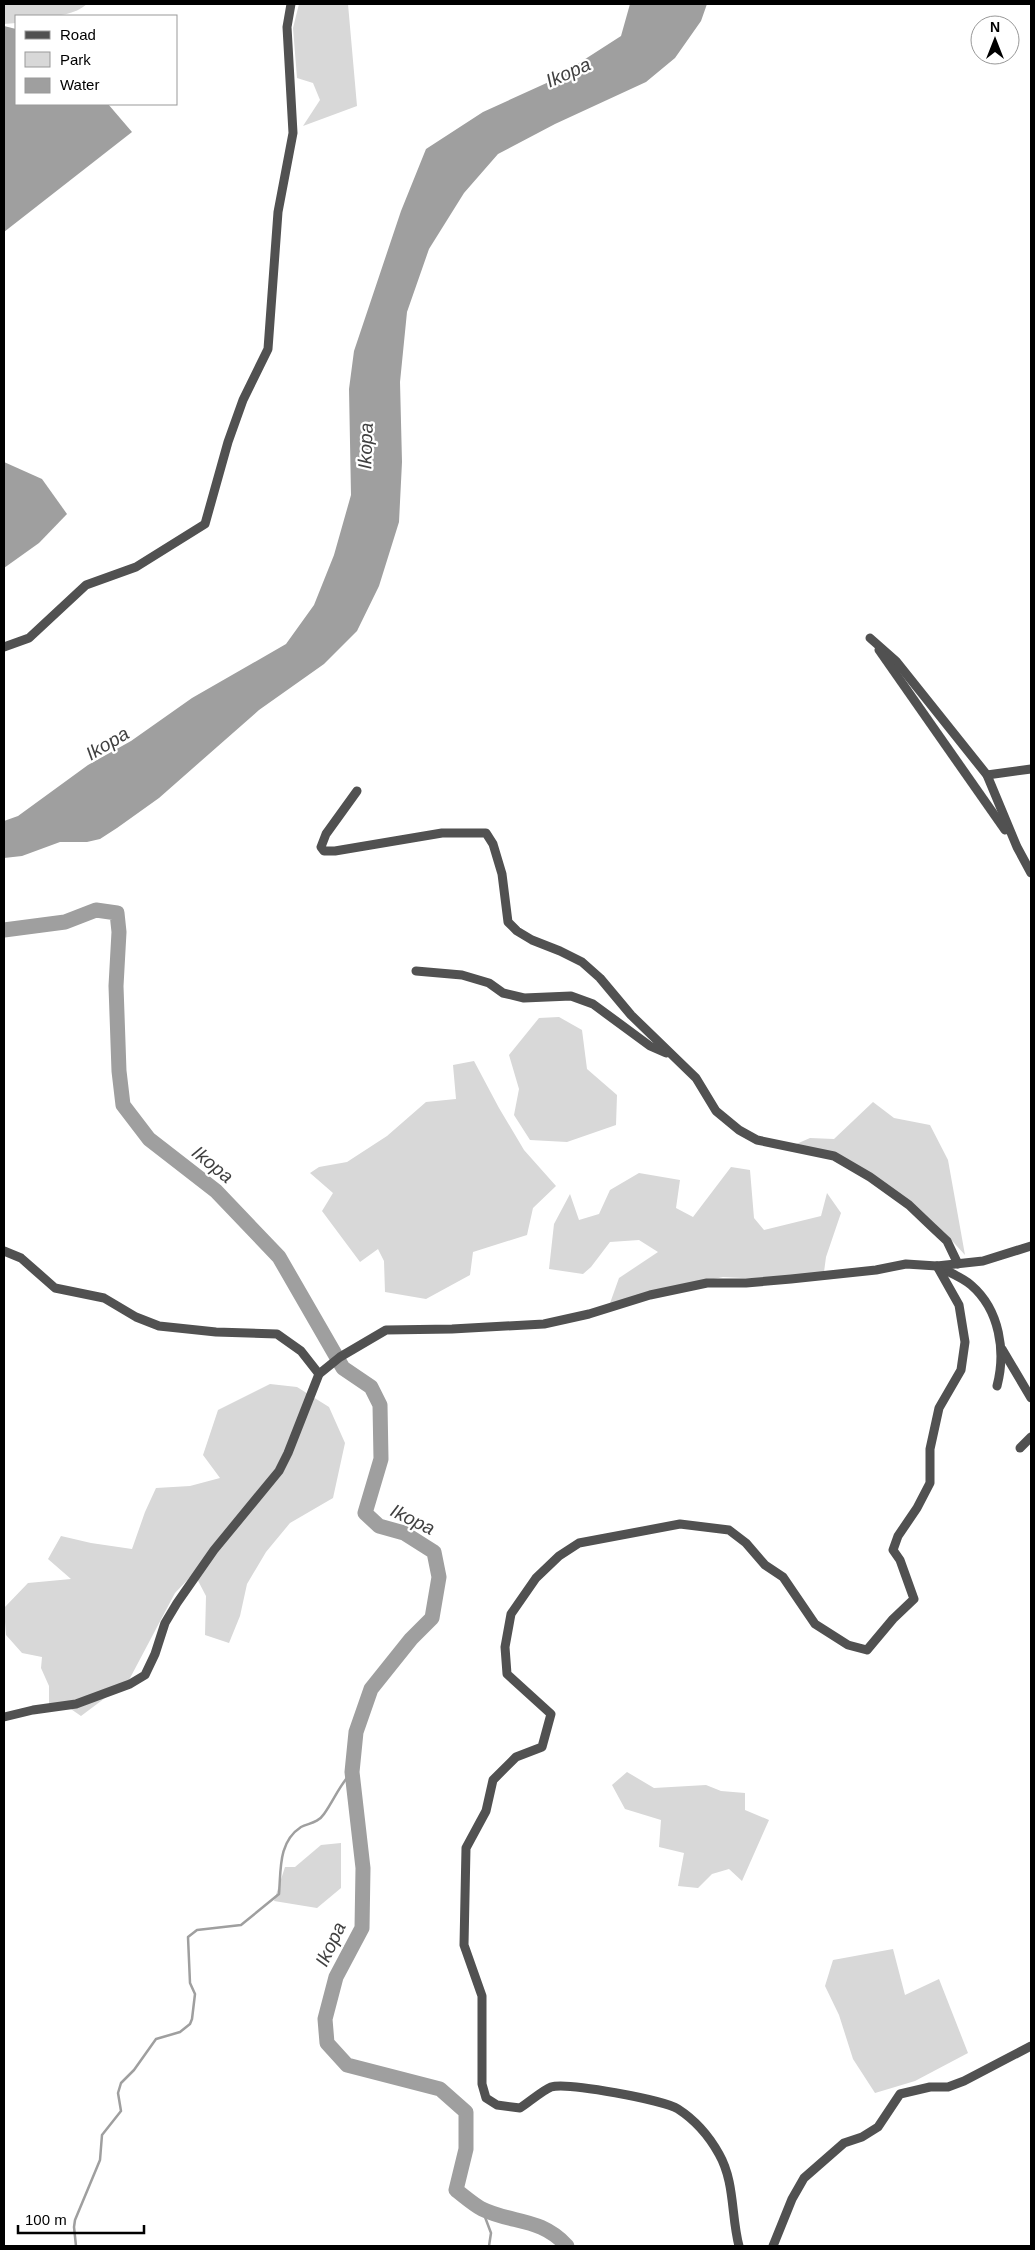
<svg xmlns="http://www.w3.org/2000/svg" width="1035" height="2250" viewBox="0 0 1035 2250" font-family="Helvetica,sans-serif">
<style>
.green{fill:#d8d8d8}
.water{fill:#9f9f9f}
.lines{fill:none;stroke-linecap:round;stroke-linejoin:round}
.stream{stroke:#9f9f9f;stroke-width:2.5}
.river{stroke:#9f9f9f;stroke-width:15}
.minor{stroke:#515151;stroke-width:9}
.labels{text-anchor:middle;stroke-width:4.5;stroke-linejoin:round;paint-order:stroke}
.water-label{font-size:19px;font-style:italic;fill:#404040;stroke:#fff}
</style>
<rect width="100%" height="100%" fill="#fff"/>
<g class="green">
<path d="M 4,4 L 87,4 C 69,20 39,16 16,16 L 16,23 L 4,24 Z"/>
<polygon points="299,4 348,4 357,106 303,126 320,100 313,83 297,78 293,28"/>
<polygon points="559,1017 582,1030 587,1069 617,1095 616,1125 567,1142 530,1140 514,1115 519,1089 509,1055 539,1018"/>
<polygon points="474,1061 499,1108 524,1150 556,1186 533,1208 527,1235 473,1252 470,1275 426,1299 385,1292 384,1261 378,1249 360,1262 322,1211 333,1193 310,1173 319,1167 347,1162 387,1136 426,1102 456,1099 453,1065"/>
<polygon points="873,1102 894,1118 930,1125 948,1160 965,1255 944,1232 851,1167 794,1145 810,1138 834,1139"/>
<polygon points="731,1167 750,1170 754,1218 764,1230 821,1216 827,1193 841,1213 826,1257 824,1272 763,1279 723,1277 670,1288 609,1306 619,1278 658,1252 639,1240 610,1242 591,1267 583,1274 549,1269 554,1224 570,1194 579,1220 599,1214 610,1190 639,1173 680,1180 676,1208 693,1217"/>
<polygon points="270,1384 297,1387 329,1407 345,1443 333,1498 290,1523 266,1552 247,1584 240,1616 229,1643 205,1635 206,1596 194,1573 175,1593 129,1680 81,1716 65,1705 49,1704 49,1686 41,1668 42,1657 22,1653 6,1635 4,1608 28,1583 71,1579 48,1559 61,1536 91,1543 132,1549 145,1512 156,1488 190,1486 220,1478 203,1455 218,1410"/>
<polygon points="627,1772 654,1788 706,1785 721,1791 745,1793 745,1810 769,1820 742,1881 729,1869 712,1874 698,1888 678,1886 684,1853 659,1847 661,1820 625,1809 612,1785"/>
<polygon points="341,1843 341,1888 317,1908 274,1901 285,1867 295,1867 321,1845"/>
<polygon points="893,1949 905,1995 939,1979 968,2053 915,2081 875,2093 853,2059 839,2015 825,1986 833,1960"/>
</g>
<g class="water">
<polygon points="630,4 707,4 701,21 675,58 646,82 555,124 498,154 464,193 429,249 407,312 400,382 402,462 399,522 379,586 357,631 324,664 259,710 159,798 117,828 100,839 87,842 60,842 22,856 4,858 4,821 18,816 88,765 131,741 192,698 286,644 314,605 334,555 351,495 349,389 354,351 401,211 426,149 483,112 551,81 621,36"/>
<polygon points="4,26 16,29 16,104 108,104 132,132 4,232"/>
<polygon points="4,462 42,479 67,514 39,543 4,568"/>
</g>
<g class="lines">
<g class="stream">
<polyline points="482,2209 491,2233 489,2246"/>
<path d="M 76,2246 L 74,2227 L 75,2220 L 100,2160 L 102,2135 L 121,2111 L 118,2093 L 121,2083 L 134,2070 L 156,2039 L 180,2032 L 190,2024 L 192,2019 L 195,1994 L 190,1983 L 188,1937 L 197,1930 L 241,1925 L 279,1894 C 281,1870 278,1842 301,1827 C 309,1823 318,1823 324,1814 C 334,1800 340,1784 352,1772"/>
</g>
<path class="river" d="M 4,930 L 65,922 L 96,910 L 117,913 L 119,932 L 116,986 L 119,1071 L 123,1105 L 149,1139 L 216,1191 L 279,1257 L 343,1368 L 371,1387 L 380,1405 L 381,1459 L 365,1513 L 379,1526 L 404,1533 L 434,1552 L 439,1577 L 432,1618 L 411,1639 L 371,1689 L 356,1732 L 352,1772 L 363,1868 L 362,1928 L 336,1977 L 325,2019 L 327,2043 L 347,2065 L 440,2089 L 466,2112 L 466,2149 L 456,2190 C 464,2196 473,2204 482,2209 C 513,2224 540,2217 567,2246"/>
<g class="minor">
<polyline points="870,638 896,661 987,775 1017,847 1031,873"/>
<polyline points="4,647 29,638 86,585 136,567 205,524 228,442 243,400 268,349 278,212 293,133 287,27 291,4"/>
<polyline points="879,650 1005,830"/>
<polyline points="987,775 1031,769"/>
<polyline points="357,791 326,834 321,847 324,851 335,851 442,833 486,833 493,844 502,874 508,922 517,931 532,940 560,951 582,962 600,978 631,1015 696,1078 716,1111 739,1130 757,1140 834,1156 870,1177 909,1205 931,1226 947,1241 958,1264"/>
<polyline points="416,971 462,975 489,983 503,993 524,998 571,996 593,1004 650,1046 666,1053"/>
<polyline points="4,1251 21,1258 55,1288 104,1298 136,1317 159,1326 216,1332 277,1334 301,1351 319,1374"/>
<path d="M 937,1266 C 948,1272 962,1277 971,1285 C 1000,1310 1006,1352 997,1386"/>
<polyline points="1002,1349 1031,1398"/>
<polyline points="1020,1448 1031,1437"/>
<polyline points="4,1717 33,1710 76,1704 130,1684 145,1675 155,1654 165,1623 177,1603 214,1550 279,1471 288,1453 319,1374 340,1357 386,1330 452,1329 544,1324 589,1314 650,1295 707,1283 746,1283 791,1279 876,1270 906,1264 937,1266 983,1261 1031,1246"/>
<path d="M 739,2246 C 731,2216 735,2182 719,2154 C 709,2136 695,2120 678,2109 C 664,2100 567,2082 551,2087 C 543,2090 528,2103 520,2108 L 497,2105 L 486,2098 L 482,2084 L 482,1996 L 464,1945 L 466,1848 L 486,1811 L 493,1780 L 516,1757 L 542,1747 L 551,1714 L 507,1674 L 505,1647 L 511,1614 L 536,1578 L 559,1556 L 579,1543 L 680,1524 L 729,1530 L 746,1543 L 765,1565 L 783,1577 L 815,1624 L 848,1645 L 867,1650 L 893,1619 L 914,1599 L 900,1560 L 893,1550 L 898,1536 L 917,1508 L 930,1483 L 930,1449 L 939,1408 L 961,1370 L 965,1342 L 959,1305 L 937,1266"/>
<polyline points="773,2246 792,2199 804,2178 844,2143 862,2137 878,2127 900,2094 930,2087 948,2087 964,2081 1031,2046"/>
</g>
</g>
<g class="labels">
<g class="water-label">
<text transform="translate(568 72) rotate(-24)" y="7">Ikopa</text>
<text transform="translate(365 446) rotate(-88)" y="7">Ikopa</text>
<text transform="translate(107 743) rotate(-31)" y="7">Ikopa</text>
<text transform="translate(213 1164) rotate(39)" y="7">Ikopa</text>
<text transform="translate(413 1519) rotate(26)" y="7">Ikopa</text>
<text transform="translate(330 1944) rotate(-65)" y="7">Ikopa</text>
</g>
</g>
<rect width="1035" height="2250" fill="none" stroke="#000000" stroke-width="10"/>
<rect x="15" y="15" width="162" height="90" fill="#ffffff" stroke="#999999"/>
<rect x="25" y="31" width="25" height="8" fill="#515151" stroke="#999999"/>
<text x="60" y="40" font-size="15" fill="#000000">Road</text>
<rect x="25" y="52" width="25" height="15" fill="#d8d8d8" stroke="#999999"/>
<text x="60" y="65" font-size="15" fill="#000000">Park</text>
<rect x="25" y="78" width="25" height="15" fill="#9f9f9f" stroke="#999999"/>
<text x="60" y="90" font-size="15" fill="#000000">Water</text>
<g transform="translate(995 40)"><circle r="24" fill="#ffffff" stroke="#999999"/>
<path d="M0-4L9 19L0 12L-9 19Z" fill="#000000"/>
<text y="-8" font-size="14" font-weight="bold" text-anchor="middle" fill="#000000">N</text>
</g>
<path d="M18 2225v8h126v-8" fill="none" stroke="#000000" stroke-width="2.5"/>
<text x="25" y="2225" font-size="15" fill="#000000" stroke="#ffffff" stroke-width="4" paint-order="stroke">100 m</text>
</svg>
